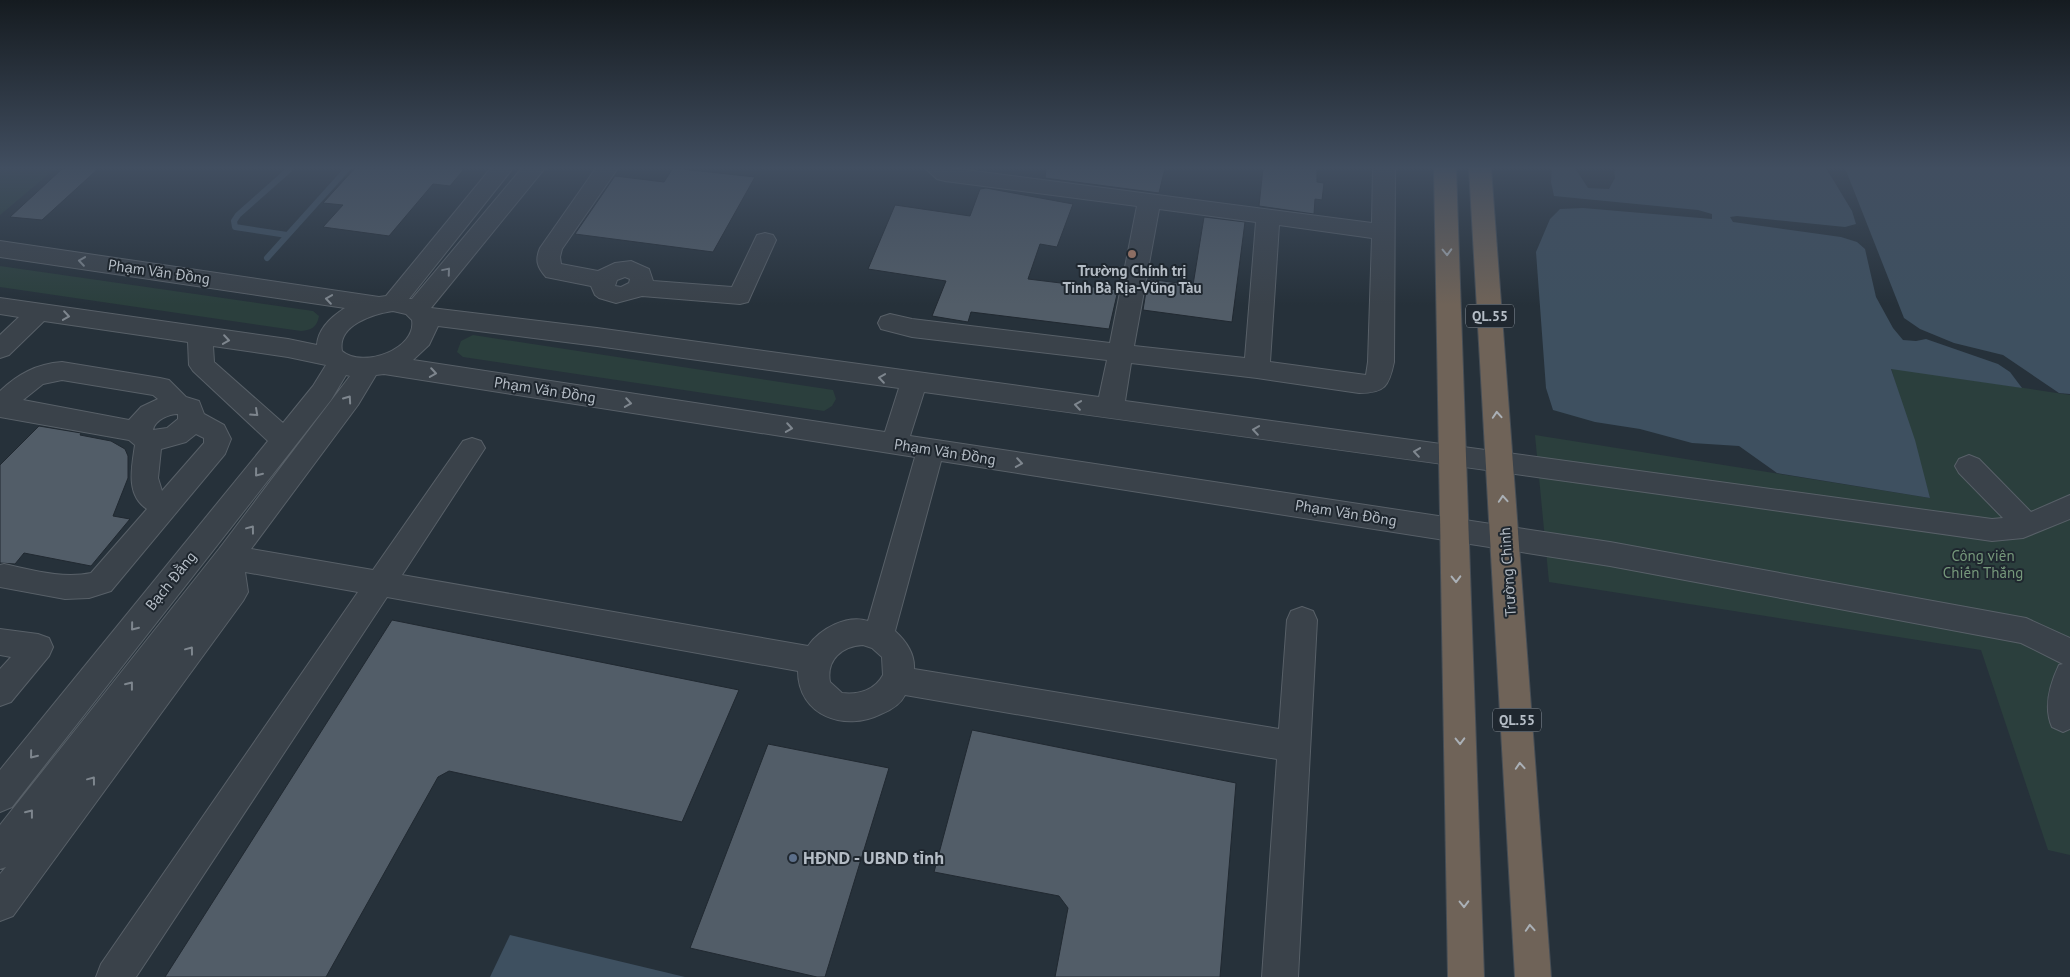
<svg xmlns="http://www.w3.org/2000/svg" width="2070" height="977" viewBox="0 0 2070 977" font-family="'PT Sans',sans-serif">
<style>
.green{fill:#2b3f3d}
.water{fill:#3e5060}
.lines{fill:none;stroke-linecap:round;stroke-linejoin:round}
.stream{stroke:#3e5060;stroke-width:6}
.building{fill:#525d68;stroke:#212931}
.minor-casing{stroke:#586068;stroke-width:2}
.highway-casing{stroke:#454d55;stroke-width:2}
.minor{fill:#3a424a;fill-rule:evenodd}
.highway{fill:#6f6358;fill-rule:evenodd}
.oneway{stroke:#aab0b6}
.oneway2{stroke:#7e868e}
.education-dot{fill:#8d6e63;stroke:#1f272f;stroke-width:2}
.service-dot{fill:#5c6f8a;stroke:#1f272f;stroke-width:2}
.labels{text-anchor:middle;stroke-width:4;stroke-linejoin:round;paint-order:stroke}
.shield{fill:#1f272f;stroke:#889099;stroke-width:1}
.shield-label{font-size:14px;font-weight:bold;fill:#b5bdc6}
.poi-label{font-size:15px;font-weight:bold;fill:#b5bdc6;stroke:#1f272f}
.street-label{font-size:15px;fill:#b5bdc6;stroke:#1f272f}
.park-label{font-size:15px;fill:#76987b;stroke:#1f272f}
.near-poi-label{font-size:18px;font-weight:bold;fill:#b5bdc6;stroke:#1f272f;text-anchor:start}
</style>
<rect width="100%" height="100%" fill="#26313a"/>
<g class="green">
<polygon points="0,168 56,168 0,215"/>
<path d="M 0,266 L 313,311 L 319,316 C 317,327 312,330 301,331 L 0,287 Z"/>
<polygon points="473,335 833,390 836,399 832,406 824,411 463,357 457,352 461,341"/>
<polygon points="1891,368 2070,395 2070,855 2048,850 1981,650 1549,582 1535,435 1930,498"/>
</g>
<g class="water">
<polygon points="1552,168 1575,168 1588,188 1609,189 1615,178 1614,168 1826,168 1852,211 1856,224 1845,227 1737,216 1730,217 1733,222 1841,237 1857,242 1865,249 1876,297 1893,328 1903,340 1916,341 1926,339 1998,364 2010,372 2022,388 1891,369 1915,440 1930,498 1777,473 1739,446 1692,443 1640,429 1595,422 1553,410 1546,388 1536,252 1550,219 1560,209 1583,208 1712,219 1712,214 1698,210 1554,196 1551,182"/>
<polygon points="1845,168 2070,168 2070,394 2059,393 2003,355 1954,343 1920,329 1904,318"/>
<polygon points="510,935 685,977 490,977"/>
</g>
<g class="lines">
<g class="stream">
<polyline points="287,235 235,227 234,221 238,215 291,168"/>
<polyline points="267,258 348,168"/>
</g>
</g>
<g class="building">
<polygon points="63,168 99,168 42,220 10,217"/>
<polygon points="355,168 465,168 450,186 433,184 389,236 323,227 343,205 323,203"/>
<polygon points="673,168 755,177 713,252 575,234 615,176 664,182"/>
<polygon points="1046,168 1165,168 1159,193 1045,178"/>
<polygon points="1263,168 1317,168 1317,182 1324,183 1322,200 1315,199 1314,214 1259,206"/>
<polygon points="986,188 1073,204 1057,247 1040,244 1028,279 1118,290 1109,329 971,312 968,322 932,316 946,281 868,269 895,205 970,216 980,189"/>
<polygon points="1204,217 1245,222 1232,322 1143,310 1148,279 1193,285"/>
<polygon points="39,426 81,433 80,435 111,441 125,449 128,456 128,478 113,516 130,519 91,566 24,553 15,564 0,563 0,465"/>
<polygon points="392,620 739,690 682,822 449,771 438,777 326,977 165,977"/>
<polygon points="972,730 1236,783 1220,977 1055,977 1068,908 1059,896 934,872"/>
<polygon points="768,744 889,768 825,977 817,977 690,948"/>
</g>
<g class="lines">
<defs>
<g id="minor">
<path d="M 491,168 L 513,168 L 409,299 L 412,299 L 522,168 L 545,168 L 431,308 L 597,328 L 1099,397 L 1107,360 L 912,337 L 881,329 L 878,323 L 881,317 L 890,314 L 912,319 L 1110,343 L 1137,206 L 945,181 L 937,179 L 925,168 L 951,168 L 1372,223 L 1373,168 L 1395,168 L 1394,362 C 1389,386 1385,393 1359,393 L 1257,378 L 1131,363 L 1125,401 L 1992,519 L 2003,518 L 1959,473 L 1955,466 L 1959,459 L 1969,455 L 1979,459 L 2031,512 L 2070,495 L 2070,519 L 2023,538 L 1992,541 C 1636,490 1279,442 924,392 L 910,436 L 1610,542 L 2026,618 L 2070,638 L 2070,729 L 2063,732 L 2052,727 C 2043,707 2050,684 2059,665 L 2063,664 L 2021,643 L 1610,566 L 941,461 L 895,631 C 906,641 915,654 914,669 L 1279,729 L 1287,620 L 1291,611 L 1302,607 L 1313,611 L 1317,620 L 1298,977 L 1262,977 L 1277,759 L 905,695 C 900,705 891,710 881,714 C 845,732 798,716 798,671 L 387,597 L 136,977 L 96,977 L 101,964 L 358,592 L 245,572 L 248,592 L 243,601 L 13,916 L 0,921 L 0,874 L 6,867 L 0,869 L 0,825 L 219,549 L 350,376 L 346,375 L 331,400 L 12,807 L 0,812 L 0,770 L 268,441 L 193,371 L 189,365 L 188,342 L 44,321 L 9,355 L 0,358 L 0,335 L 19,317 L 0,314 L 0,298 L 288,339 L 317,345 C 318,329 332,316 345,308 L 0,257 L 0,241 L 379,297 L 386,296 ZM 1159,209 L 1256,222 L 1245,358 L 1134,346 ZM 1279,225 L 1372,238 L 1368,362 L 1366,375 L 1270,362 ZM 393,311 L 406,314 L 412,320 C 417,349 363,369 342,351 C 337,325 373,314 393,311 ZM 438,326 L 597,346 L 899,388 L 885,432 L 413,360 L 429,345 ZM 213,346 L 288,357 L 326,365 L 313,386 L 283,423 L 214,362 ZM 384,374 L 915,457 L 868,621 C 847,614 820,629 808,646 L 402,575 L 485,448 L 481,441 L 472,438 L 463,441 L 373,570 L 251,549 L 358,405 L 376,375 ZM 863,645 L 872,648 L 882,657 L 883,675 C 875,690 859,695 842,693 L 830,682 C 826,660 842,646 863,645 Z"/>
<path d="M 596,168 L 618,168 L 562,249 L 560,257 L 561,264 L 598,271 L 615,263 L 631,261 L 649,269 L 653,281 L 732,287 L 757,235 L 765,233 L 773,235 L 776,240 L 748,302 L 740,304 L 642,296 L 616,303 L 599,298 L 595,295 L 591,286 L 546,277 C 537,267 535,260 540,248 ZM 625,277 L 630,279 L 629,283 L 621,287 L 615,286 L 617,280 Z"/>
<path d="M 62,362 L 160,378 L 169,380 L 186,397 L 199,401 L 204,414 L 224,425 L 231,439 L 225,454 L 111,591 L 89,598 L 65,599 L 0,587 L 0,565 L 4,564 C 33,570 62,579 91,573 L 147,509 C 125,495 132,466 135,445 L 129,440 L 0,417 L 0,391 C 18,374 36,364 62,362 ZM 62,380 L 153,395 L 158,399 L 141,407 L 129,420 L 23,400 L 43,384 ZM 178,414 L 178,419 L 167,428 L 153,430 C 155,420 169,414 178,414 ZM 196,434 L 204,438 L 204,443 L 162,491 L 158,478 L 161,449 L 186,442 Z"/>
<polygon points="0,629 38,634 49,638 53,647 49,656 11,702 0,706 0,669 11,657 0,655"/>
</g>
<g id="highway">
<polygon points="1434,168 1456,168 1484,977 1448,977"/>
<polygon points="1469,168 1491,168 1551,977 1515,977"/>
</g>
</defs>
<use href="#minor" class="minor-casing"/>
<use href="#highway" class="highway-casing"/>
<use href="#minor" class="minor"/>
<use href="#highway" class="highway"/>
</g>
<defs><path id="oneway-chevron" d="M-2-3.5L2.5 0L-2 3.5" fill="none" stroke-width="1.6" stroke-linecap="round" stroke-linejoin="round" transform="scale(1.25)"/></defs>
<g class="oneway">
<use href="#oneway-chevron" transform="translate(1447 252) rotate(88)"/>
<use href="#oneway-chevron" transform="translate(1497 415) rotate(-94)"/>
<use href="#oneway-chevron" transform="translate(1503 499) rotate(-94)"/>
<use href="#oneway-chevron" transform="translate(1456 579) rotate(89)"/>
<use href="#oneway-chevron" transform="translate(1460 741) rotate(89)"/>
<use href="#oneway-chevron" transform="translate(1520 766) rotate(-94)"/>
<use href="#oneway-chevron" transform="translate(1464 904) rotate(89)"/>
<use href="#oneway-chevron" transform="translate(1530 928) rotate(-94)"/>
</g>
<g class="oneway2">
<use href="#oneway-chevron" transform="translate(82 261) rotate(-172)"/>
<use href="#oneway-chevron" transform="translate(447 271) rotate(-50)"/>
<use href="#oneway-chevron" transform="translate(329 299) rotate(-172)"/>
<use href="#oneway-chevron" transform="translate(66 316) rotate(8)"/>
<use href="#oneway-chevron" transform="translate(226 340) rotate(8)"/>
<use href="#oneway-chevron" transform="translate(433 373) rotate(9)"/>
<use href="#oneway-chevron" transform="translate(882 378) rotate(-172)"/>
<use href="#oneway-chevron" transform="translate(348 399) rotate(-55)"/>
<use href="#oneway-chevron" transform="translate(628 403) rotate(9)"/>
<use href="#oneway-chevron" transform="translate(1078 405) rotate(-172)"/>
<use href="#oneway-chevron" transform="translate(255 413) rotate(42)"/>
<use href="#oneway-chevron" transform="translate(789 428) rotate(9)"/>
<use href="#oneway-chevron" transform="translate(1256 430) rotate(-172)"/>
<use href="#oneway-chevron" transform="translate(1417 452) rotate(-172)"/>
<use href="#oneway-chevron" transform="translate(1019 463) rotate(9)"/>
<use href="#oneway-chevron" transform="translate(258 473) rotate(129)"/>
<use href="#oneway-chevron" transform="translate(251 529) rotate(-53)"/>
<use href="#oneway-chevron" transform="translate(134 627) rotate(129)"/>
<use href="#oneway-chevron" transform="translate(190 650) rotate(-53)"/>
<use href="#oneway-chevron" transform="translate(130 685) rotate(-52)"/>
<use href="#oneway-chevron" transform="translate(33 755) rotate(129)"/>
<use href="#oneway-chevron" transform="translate(92 780) rotate(-53)"/>
<use href="#oneway-chevron" transform="translate(30 813) rotate(-52)"/>
</g>
<linearGradient id="sky" x2="0" y2="1"><stop stop-color="#151b20"/><stop offset="0.55" stop-color="#414e60"/><stop offset="1" stop-color="#414e60" stop-opacity="0"/></linearGradient>
<rect width="2070" height="305" fill="url(#sky)"/>
<circle class="education-dot" cx="1132" cy="254" r="5"/>
<circle class="service-dot" cx="793" cy="858" r="5"/>
<g class="labels">
<g class="shield">
<rect x="1466" y="304.5" width="48" height="23" rx="4"/>
<rect x="1493" y="708.5" width="48" height="23" rx="4"/>
</g>
<g class="shield-label">
<text x="1490" y="321">QL.55</text>
<text x="1517" y="725">QL.55</text>
</g>
<g class="poi-label">
<text x="1132" y="276">Trường Chính trị<tspan x="1132" dy="17">Tỉnh Bà Rịa-Vũng Tàu</tspan></text>
</g>
<g class="street-label">
<text transform="translate(159 272) rotate(8)" y="5">Phạm Văn Đồng</text>
<text transform="translate(545 390) rotate(9)" y="5">Phạm Văn Đồng</text>
<text transform="translate(945 452) rotate(9)" y="5">Phạm Văn Đồng</text>
<text transform="translate(1346 513) rotate(9)" y="5">Phạm Văn Đồng</text>
<text transform="translate(1508 572) rotate(-94)" y="5">Trường Chinh</text>
<text transform="translate(171 581) rotate(-51)" y="5">Bạch Đằng</text>
</g>
<g class="park-label">
<text x="1983" y="561">Công viên<tspan x="1983" dy="17">Chiến Thắng</tspan></text>
</g>
<g class="near-poi-label">
<text x="803" y="864">HĐND - UBND tỉnh</text>
</g>
</g>
</svg>
